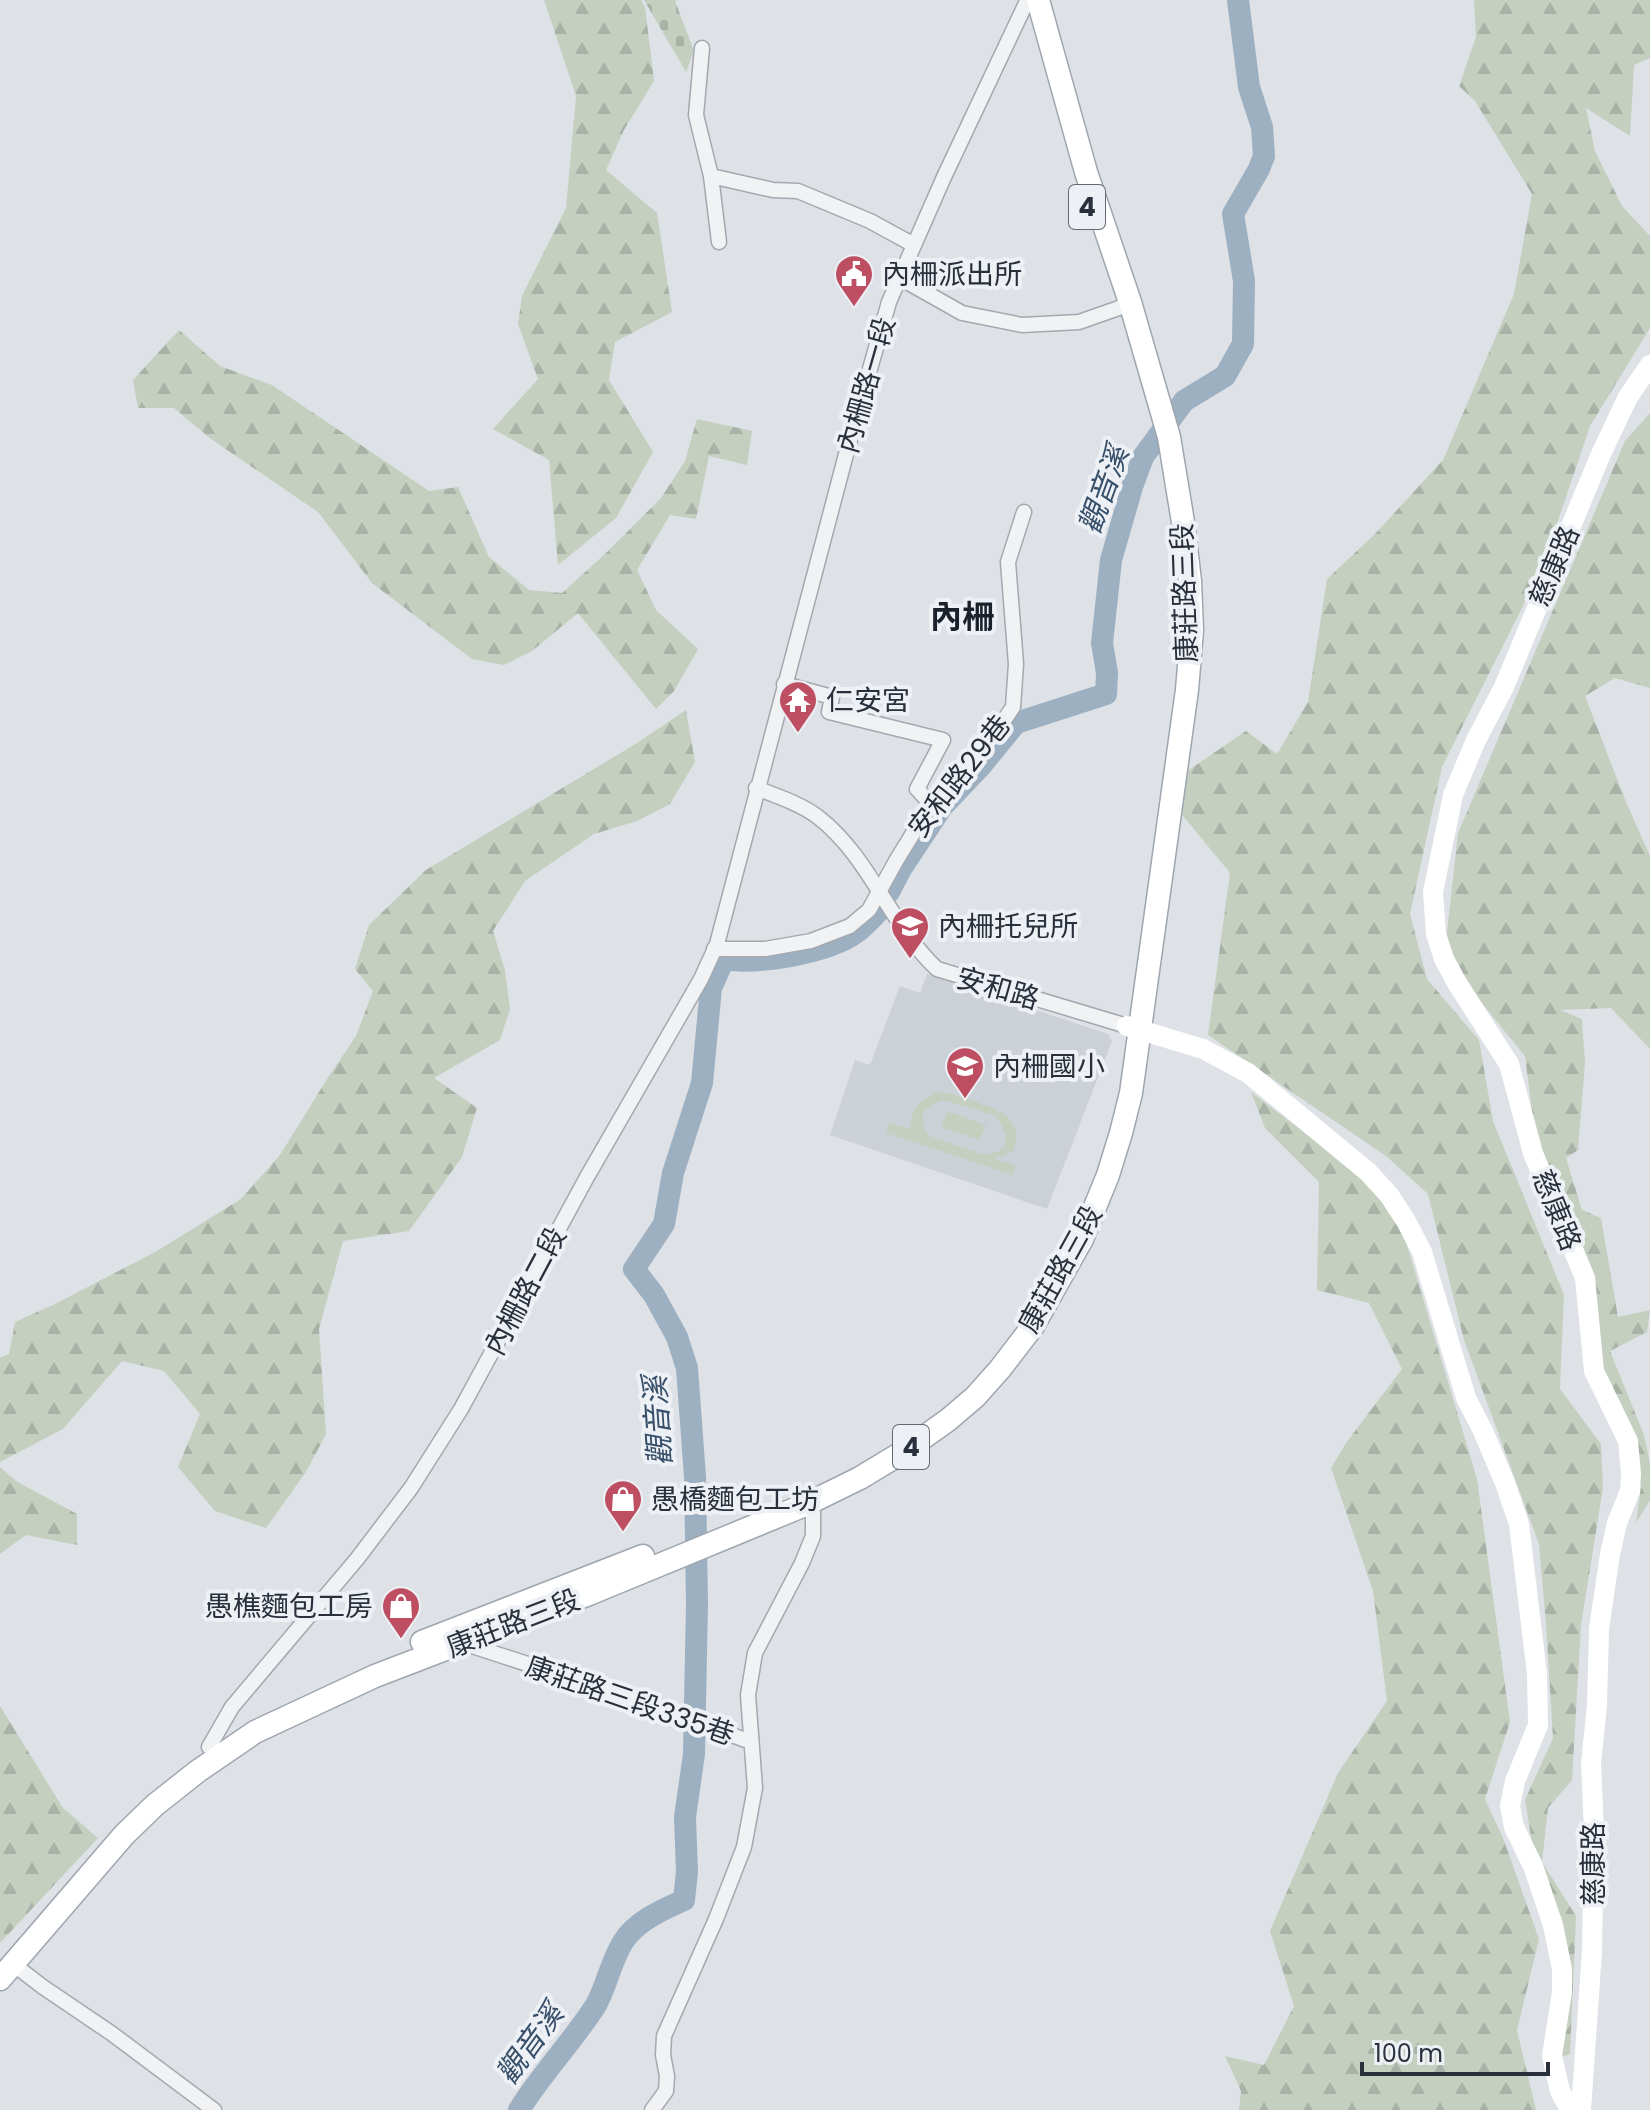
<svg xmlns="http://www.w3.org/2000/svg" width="1650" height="2110" viewBox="0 0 1650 2110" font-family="Poppins,'Noto Sans TC',sans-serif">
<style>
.built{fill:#ccd0d7}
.forest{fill:url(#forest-firs)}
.cemetery{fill:url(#cemetery-stones)}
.garden{fill:#c4cfc0;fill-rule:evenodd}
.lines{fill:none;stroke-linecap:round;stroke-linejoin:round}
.river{stroke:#9cb0c2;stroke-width:22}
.street-casing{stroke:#a4a8af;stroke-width:17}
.primary-casing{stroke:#9ea6b0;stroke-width:25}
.street{stroke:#f0f2f4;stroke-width:14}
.secondary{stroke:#fff;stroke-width:20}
.primary{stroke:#fff;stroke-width:22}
.labels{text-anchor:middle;stroke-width:8;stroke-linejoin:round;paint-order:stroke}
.shield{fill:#edf0f4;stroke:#646a72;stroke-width:2}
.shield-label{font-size:26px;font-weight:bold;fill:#29303b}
.poi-label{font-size:28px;fill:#29303b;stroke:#edf0f4;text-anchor:start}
.street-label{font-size:28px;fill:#29303b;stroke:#edf0f4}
.water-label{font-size:30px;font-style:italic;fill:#374f6a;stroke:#edf0f4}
.quarter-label{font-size:32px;font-weight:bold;fill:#1b212b;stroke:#edf0f4}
</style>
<defs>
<pattern id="forest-firs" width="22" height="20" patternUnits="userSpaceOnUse" patternTransform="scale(2)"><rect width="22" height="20" fill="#c4cfc0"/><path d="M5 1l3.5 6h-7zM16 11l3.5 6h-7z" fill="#a8b2a6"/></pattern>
<pattern id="cemetery-stones" width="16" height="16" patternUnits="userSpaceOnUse" patternTransform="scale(2)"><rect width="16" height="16" fill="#c4cfc0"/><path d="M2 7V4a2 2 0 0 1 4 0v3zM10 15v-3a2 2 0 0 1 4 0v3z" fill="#a8b2a6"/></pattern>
</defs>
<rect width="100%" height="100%" fill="#dee1e6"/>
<polygon class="built" points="927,974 1108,1034 1112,1041 1047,1209 830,1135 855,1060 870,1065 900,986 920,993"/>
<g class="forest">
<polygon points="544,0 641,0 645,7 654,81 624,130 606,170 657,213 672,312 615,342 609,380 653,452 616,518 558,565 549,460 493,429 538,379 518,324 522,296 566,208 576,96"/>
<polygon points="1474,0 1650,0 1650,58 1634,65 1630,136 1586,108 1595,151 1622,206 1650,236 1650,328 1590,426 1542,568 1442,767 1410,914 1427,979 1479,1040 1493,1121 1564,1295 1560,1389 1601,1444 1603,1488 1581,1625 1572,1780 1548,1808 1542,1862 1576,1916 1570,2054 1561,2057 1567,1985 1536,1867 1525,1800 1553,1738 1546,1624 1539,1544 1464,1340 1428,1194 1386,1156 1208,1035 1230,873 1179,811 1180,776 1246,731 1277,754 1308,702 1327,579 1376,533 1443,460 1514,294 1532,194 1475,101 1459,86 1476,37"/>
<polygon points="179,330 220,366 272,385 429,491 458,487 489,557 529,590 562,593 605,554 661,498 685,461 697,419 752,431 747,465 709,456 696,519 670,515 637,570 656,610 698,649 674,691 656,709 578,613 532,651 504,665 472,659 372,583 318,512 211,439 174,408 138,408 133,380"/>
<polygon points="1650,413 1650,688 1615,678 1585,696 1626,802 1650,856 1650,1049 1611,1008 1560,1010 1582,1019 1585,1063 1578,1150 1566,1158 1582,1210 1601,1218 1618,1317 1650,1310 1647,1332 1610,1351 1644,1435 1650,1464 1650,1500 1636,1523 1641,1486 1622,1409 1598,1373 1597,1305 1536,1144 1525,1056 1467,985 1446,941 1458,833 1625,441"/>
<polygon points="686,710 695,762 670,804 637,821 594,834 525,881 493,931 505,970 510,1009 500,1040 434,1078 477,1108 462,1157 409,1231 343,1241 319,1329 326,1434 306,1472 266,1528 215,1511 178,1467 200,1414 164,1371 122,1361 63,1429 0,1462 0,1358 9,1354 15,1322 55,1304 157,1251 241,1199 280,1155 327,1079 356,1036 373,991 355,969 369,925 426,870 637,743"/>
<polygon points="1251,1092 1371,1183 1401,1225 1477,1479 1510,1722 1485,1799 1503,1838 1539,1939 1517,2030 1536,2110 1239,2110 1241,2091 1225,2056 1264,2065 1294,2006 1270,1931 1338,1773 1387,1701 1373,1591 1331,1468 1346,1443 1402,1369 1369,1303 1317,1290 1319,1182 1265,1128"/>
<polygon points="0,1467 16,1481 77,1514 77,1545 26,1535 0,1554"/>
<polygon points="0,1706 63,1808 98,1838 0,1943"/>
</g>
<polygon class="cemetery" points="644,0 677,0 675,1 694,51 686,72"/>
<g class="garden">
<path d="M 940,1092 C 953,1093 964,1098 977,1102 C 1001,1111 1025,1119 1013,1151 L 995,1159 L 1016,1166 L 1013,1175 L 886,1133 L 889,1122 L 910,1129 C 911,1109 920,1098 940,1092 ZM 944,1100 L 996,1116 L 1006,1134 L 1005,1146 L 999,1151 L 985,1155 L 929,1136 C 916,1116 923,1107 944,1100 Z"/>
<polygon points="947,1111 986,1125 980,1140 941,1127"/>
</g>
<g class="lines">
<g class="river">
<polyline points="889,892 901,869 942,807 980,767 1016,723 1106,694 1107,673 1102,643 1111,560 1132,487 1143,457 1184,401 1225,376 1243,344 1244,281 1233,214 1259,169 1264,156 1262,127 1249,87 1238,0"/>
<path d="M 519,2110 C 542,2073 573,2041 596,2005 C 607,1985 611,1961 623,1942 C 636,1921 662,1910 684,1900 L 687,1872 L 685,1817 L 694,1754 L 697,1604 L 695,1477 L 687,1368 L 677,1337 L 654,1295 L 634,1269 L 664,1224 L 673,1173 L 702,1083 L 711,988 L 724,959 C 757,965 829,953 857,932 C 865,926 872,918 879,911"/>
</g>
<defs>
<g id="street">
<polyline points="702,48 696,115 711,176 719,242"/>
<polyline points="711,176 773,190 798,191 870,221 914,245"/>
<polyline points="900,278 962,313 1022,325 1079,322 1119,308 1130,302"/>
<polyline points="784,684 832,697 829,712 943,740 917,789 931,804"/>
<path d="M 756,788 C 777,796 801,804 818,817 C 870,857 890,925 937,969 L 1127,1026"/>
<polyline points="714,949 765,949 811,941 850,926 869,910 896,861 931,804 966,768 1005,719 1013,707 1016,664 1008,562 1024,512"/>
<polyline points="463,1643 610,1691 751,1742"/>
<polyline points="209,1747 232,1707 357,1559 411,1488 461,1409 587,1177 701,979 717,944 849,443 889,302 944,177 1027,1"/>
<polyline points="13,1964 43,1987 111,2033 214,2110"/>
<polyline points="652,2110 666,2091 667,2076 663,2055 664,2036 716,1919 744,1847 755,1788 748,1695 755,1653 802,1563 813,1536 813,1513 809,1503"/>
</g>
<g id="primary">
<polyline points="422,1642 643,1556"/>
<polyline points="0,1979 124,1835 155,1805 198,1771 255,1732 375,1676 589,1594 805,1505 860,1478 903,1452 948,1420 975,1397 1000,1369 1033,1326 1064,1271 1082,1239 1108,1175 1121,1133 1131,1093 1187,690 1192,630 1190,581 1183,522 1169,437 1130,302 1086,172 1038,0"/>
</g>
</defs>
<use href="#street" class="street-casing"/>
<use href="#primary" class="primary-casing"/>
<use href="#street" class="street"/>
<g class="secondary">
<polyline points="1127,1026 1203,1049 1248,1073 1368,1172 1389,1195 1406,1221 1422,1252 1466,1398 1483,1431 1505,1483 1519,1524 1537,1674 1538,1725 1515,1781 1510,1806 1514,1827 1533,1866 1553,1925 1562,1969 1562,1992 1552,2056 1560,2091 1570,2110"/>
<polyline points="1581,2110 1592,1951 1594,1831 1591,1763 1597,1706 1599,1629 1610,1554 1617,1523 1630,1491 1631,1474 1628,1441 1594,1371 1585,1278 1533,1153 1509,1064 1457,983 1444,959 1436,934 1433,892 1453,795 1476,740 1504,687 1601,454 1628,397 1650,365"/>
</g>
<use href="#primary" class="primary"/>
</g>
<defs>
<symbol id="civic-pin" viewBox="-11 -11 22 30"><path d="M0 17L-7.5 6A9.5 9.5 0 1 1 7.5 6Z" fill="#be4f63" stroke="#edf0f4"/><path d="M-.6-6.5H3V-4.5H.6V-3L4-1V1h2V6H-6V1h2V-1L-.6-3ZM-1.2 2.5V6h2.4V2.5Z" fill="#fff"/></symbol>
<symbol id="temple-pin" viewBox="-11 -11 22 30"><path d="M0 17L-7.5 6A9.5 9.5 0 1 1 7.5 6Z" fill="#be4f63" stroke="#edf0f4"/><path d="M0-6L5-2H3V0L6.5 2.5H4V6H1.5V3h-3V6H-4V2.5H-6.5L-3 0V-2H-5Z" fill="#fff"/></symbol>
<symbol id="school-pin" viewBox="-11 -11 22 30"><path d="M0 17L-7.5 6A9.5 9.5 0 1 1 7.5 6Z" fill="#be4f63" stroke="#edf0f4"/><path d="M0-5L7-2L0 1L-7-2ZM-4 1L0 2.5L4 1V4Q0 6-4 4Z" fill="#fff"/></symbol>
<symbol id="shop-pin" viewBox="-11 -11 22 30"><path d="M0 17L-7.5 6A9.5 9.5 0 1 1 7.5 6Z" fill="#be4f63" stroke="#edf0f4"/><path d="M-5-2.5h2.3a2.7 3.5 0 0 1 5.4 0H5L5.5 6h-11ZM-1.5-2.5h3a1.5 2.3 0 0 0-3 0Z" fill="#fff"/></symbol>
</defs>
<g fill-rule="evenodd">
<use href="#civic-pin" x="832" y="252" width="44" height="60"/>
<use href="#temple-pin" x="776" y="678" width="44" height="60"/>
<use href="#school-pin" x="888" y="904" width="44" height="60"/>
<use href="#school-pin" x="943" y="1044" width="44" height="60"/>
<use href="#shop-pin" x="601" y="1477" width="44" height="60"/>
<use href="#shop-pin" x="379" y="1584" width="44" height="60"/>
</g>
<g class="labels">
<g class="shield">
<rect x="1069" y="185" width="36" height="44" rx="6"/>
<rect x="893" y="1425" width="36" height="44" rx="6"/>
</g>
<g class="shield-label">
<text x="1087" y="216">4</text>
<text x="911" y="1456">4</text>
</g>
<g class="poi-label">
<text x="882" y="284">內柵派出所</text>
<text x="826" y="710">仁安宮</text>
<text x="938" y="936">內柵托兒所</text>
<text x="993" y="1076">內柵國小</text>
<text x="651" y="1509">愚橋麵包工坊</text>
<text x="373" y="1616" text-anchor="end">愚樵麵包工房</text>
</g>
<g class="street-label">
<text transform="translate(866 385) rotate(-74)" y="10">內柵路一段</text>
<text transform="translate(1554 566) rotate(-67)" y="10">慈康路</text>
<text transform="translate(1184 593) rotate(-92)" y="10">康莊路三段</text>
<text transform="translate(959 776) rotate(-52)" y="10">安和路29巷</text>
<text transform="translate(998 988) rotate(16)" y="10">安和路</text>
<text transform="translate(1557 1210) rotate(68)" y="10">慈康路</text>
<text transform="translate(1060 1269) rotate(-61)" y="10">康莊路三段</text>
<text transform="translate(525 1291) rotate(-62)" y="10">內柵路二段</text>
<text transform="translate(513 1623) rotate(-21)" y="10">康莊路三段</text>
<text transform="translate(630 1700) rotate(19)" y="10">康莊路三段335巷</text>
<text transform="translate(1593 1864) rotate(-90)" y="10">慈康路</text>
</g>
<g class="water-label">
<text transform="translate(1104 490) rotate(-70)" y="10">觀音溪</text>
<text transform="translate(658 1421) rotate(-94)" y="10">觀音溪</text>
<text transform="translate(530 2044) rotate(-54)" y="10">觀音溪</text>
</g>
<g class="quarter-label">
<text x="962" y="628">內柵</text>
</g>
</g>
<path d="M1362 2062v12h186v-12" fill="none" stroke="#29303b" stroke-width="4"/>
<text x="1374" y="2062" font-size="24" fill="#29303b" stroke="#edf0f4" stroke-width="6" paint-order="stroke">100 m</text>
</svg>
